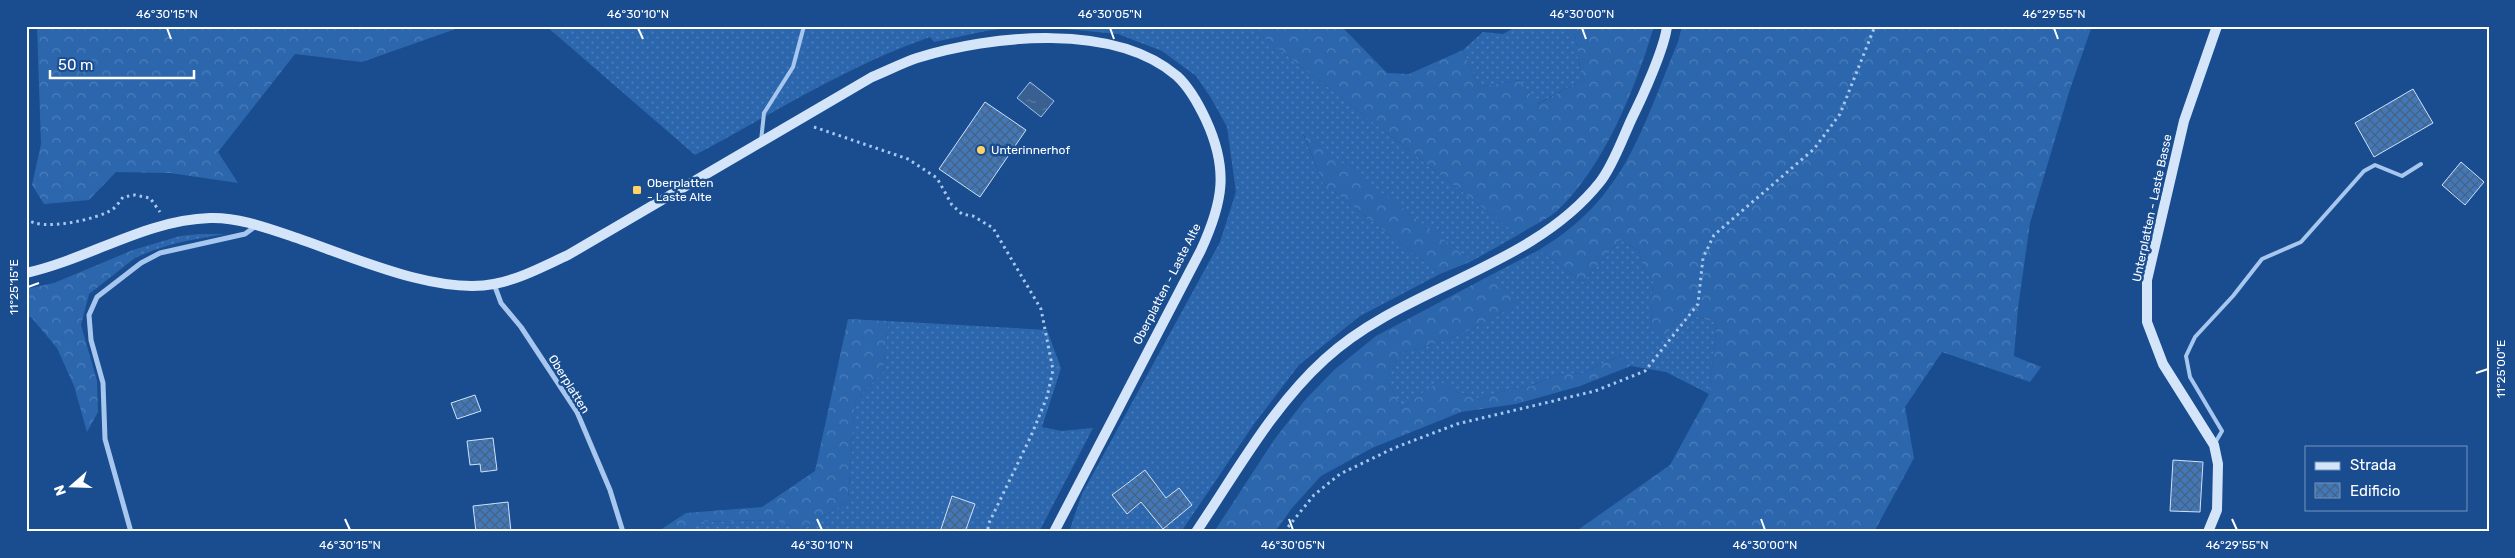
<svg xmlns="http://www.w3.org/2000/svg" width="2515" height="558" viewBox="0 0 2515 558" font-family="Rubik,sans-serif">
<style>
.grass{fill:url(#grass-dots)}
.forest{fill:url(#forest-crowns)}
.water{fill:url(#water-ripples);stroke:#9ac2f1}
.building{fill:url(#building-cross-hatch);stroke:#cde2fb}
.lines{fill:none;stroke-linecap:round;stroke-linejoin:round}
.path{stroke:#a7c7ef;stroke-width:3;stroke-dasharray:2.5 4;stroke-linecap:butt}
.lane{stroke:#a7c7ef;stroke-width:4}
.street{stroke:#a7c7ef;stroke-width:5}
.secondary{stroke:#d4e5fa;stroke-width:10}
.ticks{fill:none;stroke:#fff;stroke-width:2}
.poi-dot{fill:#ffd365;stroke:#194d90;stroke-width:2}
.labels{text-anchor:middle;stroke-width:5;stroke-linejoin:round;paint-order:stroke}
.poi-label{font-size:12px;fill:#fff;stroke:#194d90;text-anchor:start}
.street-label{font-size:12px;fill:#fff;stroke:#194d90}
.neatline{fill:none;stroke:#fff;stroke-width:2}
.ticks-label{font-size:12px;text-anchor:middle;fill:#fff}
</style>
<defs>
<pattern id="grass-dots" width="8" height="8" patternUnits="userSpaceOnUse" patternTransform="scale(1.25)"><rect width="8" height="8" fill="#2c67ae"/><path d="M2 2h.1M6 6h.1" fill="none" stroke="#4c7eba" stroke-width="1.8" stroke-linecap="round"/></pattern>
<pattern id="forest-crowns" width="20" height="18" patternUnits="userSpaceOnUse" patternTransform="scale(1.25)"><rect width="20" height="18" fill="#2c67ae"/><path d="M2 6a3 3 0 1 1 6 0M12 15a3 3 0 1 1 6 0" fill="none" stroke="#4c7eba"/></pattern>
<pattern id="water-ripples" width="26" height="14" patternUnits="userSpaceOnUse" patternTransform="scale(1.25)"><rect width="26" height="14" fill="#3a6091"/><path d="M2 4q2-2 4 0t4 0M15 11q2-2 4 0t4 0" fill="none" stroke="#5878a2"/></pattern>
<pattern id="building-cross-hatch" width="8" height="8" patternUnits="userSpaceOnUse" patternTransform="scale(1.25)"><rect width="8" height="8" fill="#4277b8"/><path d="M0 0l8 8M0 8l8-8" fill="none" stroke="#476282"/></pattern>
</defs>
<rect width="100%" height="100%" fill="#194d90"/>
<g class="grass">
<path d="M 546,26 L 1024,26 L 986,31 L 934,42 L 930,37 C 846,66 773,114 695,155 Z"/>
<polygon points="1034,26 1249,26 1518,235 1472,261 1303,134 1323,183 1440,274 1360,316 1299,365 1254,424 1181,532 1069,532 1082,494 1220,242 1236,192 1227,127 1211,98 1196,76 1162,51 1118,34"/>
<polygon points="1517,26 1562,26 1575,35 1582,80 1537,104 1519,80 1479,87 1463,50 1483,32 1503,34"/>
<path d="M 199,234 L 226,234 C 194,239 164,244 135,258 L 133,250 L 180,236 Z"/>
<path d="M 1620,240 L 1639,250 L 1644,269 L 1653,281 L 1651,328 L 1663,339 L 1682,312 L 1717,323 L 1709,394 L 1666,372 L 1631,366 L 1621,355 L 1583,373 L 1556,375 L 1530,386 L 1506,390 L 1480,399 L 1454,391 L 1439,381 L 1402,408 L 1387,380 L 1400,353 C 1444,344 1482,326 1519,302 L 1489,276 L 1539,250 L 1583,282 Z"/>
<polygon points="888,321 1047,330 1061,368 1042,427 1061,431 1093,428 1039,532 692,532 693,522 775,520 801,530 848,501 855,401 883,372"/>
</g>
<g class="forest">
<polygon points="37,26 464,26 362,62 295,54 218,152 238,183 170,173 116,172 89,200 44,204 32,185 41,144"/>
<path d="M 1249,26 L 1341,26 L 1387,73 L 1409,74 L 1463,50 L 1479,87 L 1519,80 L 1538,104 L 1582,80 L 1575,35 L 1562,26 L 1654,26 C 1636,87 1604,167 1557,211 C 1546,220 1530,227 1518,235 Z"/>
<path d="M 1682,26 L 2092,26 L 2070,89 L 2030,223 L 2018,308 L 2014,356 L 2041,367 L 2030,382 L 1942,352 L 1905,407 L 1914,458 L 1874,532 L 1575,532 L 1670,465 L 1709,394 L 1717,323 L 1682,312 L 1663,340 L 1651,328 L 1653,281 L 1644,269 L 1639,250 L 1620,240 L 1583,282 L 1539,250 C 1626,198 1641,130 1678,42 Z"/>
<polygon points="1303,133 1472,261 1440,274 1323,183"/>
<polygon points="133,250 135,258 89,294 81,325 97,381 98,412 87,432 74,386 57,348 31,317 26,319 26,289 54,283"/>
<path d="M 1489,276 L 1520,302 C 1482,326 1444,344 1400,353 L 1387,380 L 1402,408 L 1439,381 L 1454,391 L 1480,399 L 1506,390 L 1531,386 L 1556,375 L 1583,373 L 1621,355 L 1631,366 L 1580,386 L 1516,404 L 1461,412 L 1372,448 L 1321,476 L 1292,508 L 1275,532 L 1214,532 L 1274,440 L 1305,400 L 1334,370 L 1376,336 Z"/>
<polygon points="848,319 888,321 883,372 855,401 848,501 801,530 775,520 694,522 692,532 657,532 686,513 762,507 815,471"/>
</g>
<polygon class="water" points="1030,82 1054,101 1041,117 1017,98"/>
<g class="building">
<polygon points="2413,89 2433,123 2374,157 2355,123"/>
<polygon points="985,102 1026,130 980,197 939,169"/>
<polygon points="2461,162 2484,182 2465,205 2442,185"/>
<polygon points="475,395 481,411 457,419 451,403"/>
<polygon points="493,438 497,470 481,472 480,464 470,465 467,441"/>
<polygon points="2173,460 2203,462 2200,512 2170,511"/>
<polygon points="1145,470 1166,498 1179,488 1192,505 1163,529 1141,502 1127,514 1112,495"/>
<polygon points="952,496 975,504 965,532 940,532"/>
<polygon points="508,502 511,532 476,532 473,506"/>
</g>
<g class="lines">
<g class="path">
<polyline points="814,127 908,159 937,178 952,205 962,214 973,216 993,228 1041,309 1053,370 1047,397 1031,436 988,525 988,532"/>
<path d="M 26,218 C 39,233 99,219 113,209 C 117,206 120,201 123,197 L 135,195 L 150,198 L 160,212"/>
<polyline points="1284,532 1314,495 1340,474 1394,448 1457,424 1595,391 1645,371 1698,304 1703,258 1714,235 1814,149 1840,114 1875,26"/>
</g>
<g class="lane">
<polyline points="761,141 764,113 793,67 804,26"/>
<polyline points="2215,443 2222,431 2190,377 2186,356 2195,337 2233,296 2262,259 2301,242 2364,171 2375,165 2402,176 2421,164"/>
</g>
<g class="street">
<polyline points="494,284 501,303 521,327 577,412 610,490 623,532"/>
<polyline points="131,532 105,439 103,383 91,340 89,315 97,297 141,263 160,253 245,234 257,225"/>
</g>
<g class="secondary">
<path d="M 26,273 C 89,259 145,220 210,218 C 239,217 270,229 297,238 C 352,257 437,295 494,284 C 520,279 544,266 568,255 L 872,77 C 887,71 902,63 917,58 C 991,35 1114,22 1177,76 C 1189,87 1199,105 1206,120 C 1229,170 1223,202 1201,250 L 1054,532"/>
<path d="M 1196,532 C 1236,473 1272,407 1325,359 C 1404,286 1531,269 1600,182 C 1613,166 1623,137 1632,118 C 1642,98 1665,47 1667,26"/>
<polyline points="2208,532 2217,510 2218,464 2214,445 2163,364 2147,322 2147,280 2184,121 2217,26"/>
</g>
</g>
<path class="ticks" d="M 167,28 L 171,39M 638,28 L 643,39M 1110,28 L 1114,39M 1582,28 L 1586,39M 2054,28 L 2058,39M 28,287 L 39,283M 2476,373 L 2488,369M 345,519 L 350,530M 817,519 L 822,530M 1289,519 L 1293,530M 1761,519 L 1765,530M 2232,519 L 2237,530"/>
<g class="poi-dot">
<circle cx="981" cy="150" r="5"/>
<rect x="632" y="185" width="10" height="10" rx="2.5"/>
</g>
<g class="labels">
<g class="poi-label">
<text x="991" y="154">Unterinnerhof</text>
<text x="647" y="187">Oberplatten<tspan x="647" dy="14">- Laste Alte</tspan></text>
</g>
<g class="street-label">
<text transform="translate(2152 208) rotate(-78)" y="4">Unterplatten - Laste Basse</text>
<text transform="translate(1167 284) rotate(-63)" y="4">Oberplatten - Laste Alte</text>
<text transform="translate(569 384) rotate(58)" y="4">Oberplatten</text>
</g>
</g>
<rect width="2515" height="558" fill="none" stroke="#194d90" stroke-width="55"/>
<rect x="2305" y="446" width="162" height="65" fill="#194d90" stroke="#7594bc"/>
<rect x="2315" y="462" width="25" height="8" fill="#d4e5fa" stroke="#7594bc"/>
<text x="2350" y="470" font-size="15" fill="#ffffff">Strada</text>
<rect x="2315" y="483" width="25" height="15" fill="url(#building-cross-hatch)" stroke="#7594bc"/>
<text x="2350" y="496" font-size="15" fill="#ffffff">Edificio</text>
<g transform="translate(72 486) rotate(250)" stroke="#194d90" stroke-width="4" paint-order="stroke">
<path d="M0-4L9 19L0 12L-9 19Z" fill="#ffffff"/>
<text y="-8" font-size="14" font-weight="bold" text-anchor="middle" fill="#ffffff">N</text>
</g>
<path d="M50 70v8h144v-8" fill="none" stroke="#ffffff" stroke-width="2.5"/>
<text x="58" y="70" font-size="15" fill="#ffffff" stroke="#194d90" stroke-width="4" paint-order="stroke">50 m</text>
<rect x="28" y="28" width="2460" height="502" class="neatline"/>
<g class="ticks-label">
<text x="167" y="18">46°30'15"N</text>
<text x="638" y="18">46°30'10"N</text>
<text x="1110" y="18">46°30'05"N</text>
<text x="1582" y="18">46°30'00"N</text>
<text x="2054" y="18">46°29'55"N</text>
<text transform="translate(14 287) rotate(-90)" y="4">11°25'15"E</text>
<text transform="translate(2501 369) rotate(-90)" y="4">11°25'00"E</text>
<text x="350" y="549">46°30'15"N</text>
<text x="822" y="549">46°30'10"N</text>
<text x="1293" y="549">46°30'05"N</text>
<text x="1765" y="549">46°30'00"N</text>
<text x="2237" y="549">46°29'55"N</text>
</g>
</svg>
